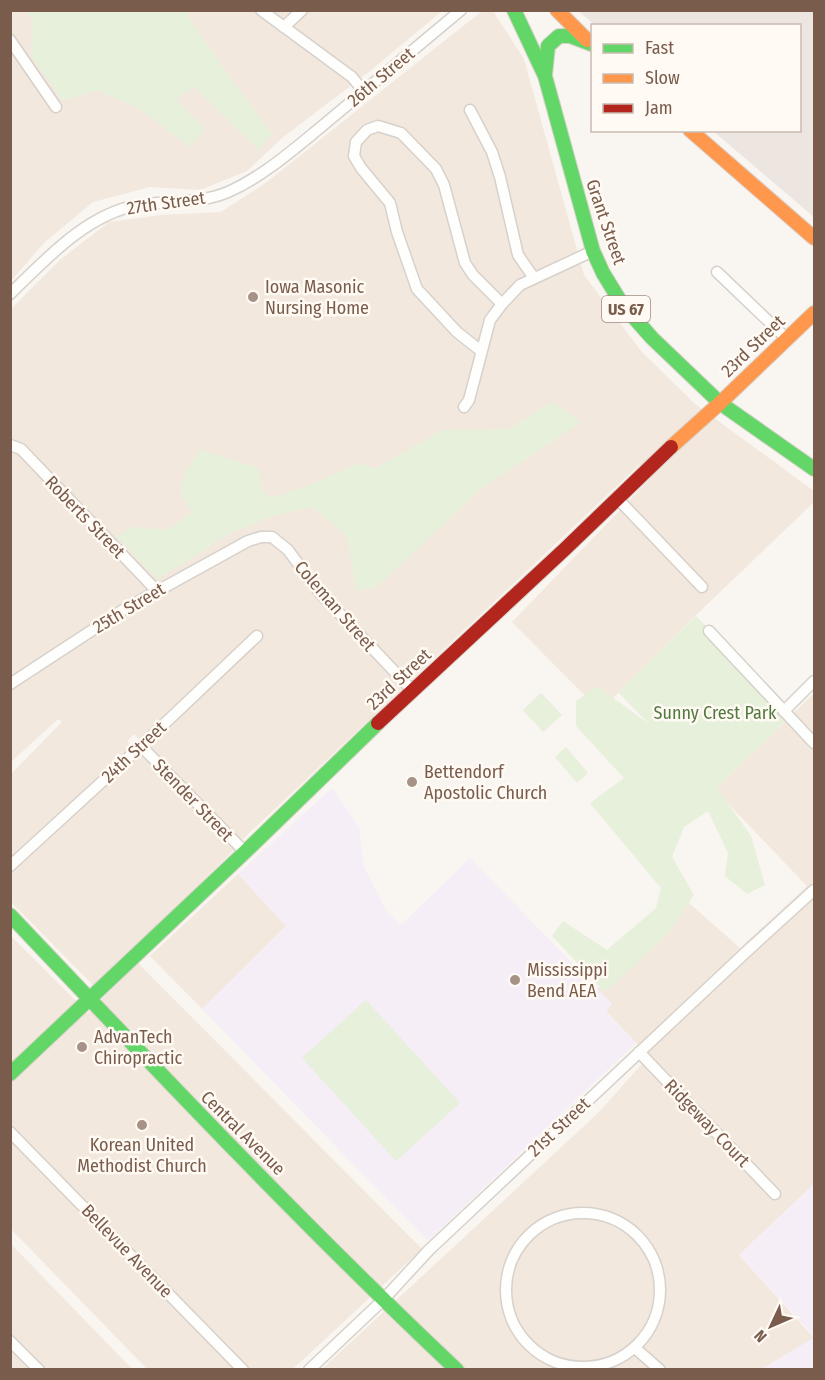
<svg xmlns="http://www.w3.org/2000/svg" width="825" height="1380" viewBox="0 0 825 1380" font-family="'Fira Sans Condensed',sans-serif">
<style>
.residential{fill:#f2e8de}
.industrial{fill:#ede5e0}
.education{fill:#f6eef6}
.green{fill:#e7f0db}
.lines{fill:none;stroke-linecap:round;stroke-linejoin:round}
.street-casing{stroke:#d7d1cb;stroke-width:13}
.fast-casing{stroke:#d9d2cb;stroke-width:16}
.slow-casing{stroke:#d9d2cb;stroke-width:16}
.jam-casing{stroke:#d9d2cb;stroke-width:16}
.street{stroke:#fefefd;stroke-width:10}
.fast{stroke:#63d668;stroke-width:14}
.slow{stroke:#ff974d;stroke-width:14}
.jam{stroke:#b3261e;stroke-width:14}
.poi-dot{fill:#a69286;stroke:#fffaf3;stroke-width:2}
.labels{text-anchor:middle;stroke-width:5;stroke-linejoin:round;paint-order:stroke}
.shield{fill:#fffaf3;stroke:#a28b7f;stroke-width:1.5}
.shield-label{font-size:16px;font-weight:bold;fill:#7a5c4d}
.street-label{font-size:18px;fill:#7a5c4d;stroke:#fffaf3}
.poi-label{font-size:18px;fill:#7a5c4d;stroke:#fffaf3;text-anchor:start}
.park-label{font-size:18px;fill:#537a41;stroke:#fffaf3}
</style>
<rect width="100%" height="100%" fill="#f9f5f0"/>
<g class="residential">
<polygon points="11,11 442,11 370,71 282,138 247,171 200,190 150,187 93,202 44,243 11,281"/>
<polygon points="482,11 493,11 524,59 584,275 641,351 695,404 814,491 814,502 695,616 600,711 512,622 650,479 639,465 242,840 134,734 127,741 234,850 95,987 11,902 11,774 62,722 58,719 11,762 11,309 61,259 109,222 161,215 221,212 267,182"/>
<polygon points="814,693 814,1184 739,1255 814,1338 762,1369 321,1370 598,1113 650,1055 636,1043 606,1011 612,1004 597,989 689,903 740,948 807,886 715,790"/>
<polygon points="238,874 286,926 202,1009 150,956"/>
<polygon points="10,935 88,1013 138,963 422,1249 293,1369 147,1369 11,1229"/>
<polygon points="11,1244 132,1369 11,1369"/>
</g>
<polygon class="industrial" points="578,11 814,11 814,217 713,131 800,130 800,26 595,25"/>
<g class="education">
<polygon points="332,788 359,827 364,867 387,912 401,925 470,858 612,1004 606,1011 636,1043 428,1241 202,1009 286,926 238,874"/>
<polygon points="814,1184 814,1336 739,1255"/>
<polygon points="814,1338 814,1369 762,1369"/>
</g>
<g class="green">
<polygon points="24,11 186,11 191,21 220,63 272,134 259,150 194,87 176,99 205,129 190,147 138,108 97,90 63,101 32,58 33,20"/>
<polygon points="552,402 581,422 482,488 376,588 356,591 347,536 312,507 272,516 229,534 158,579 117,537 131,527 168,530 192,512 180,492 186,471 201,450 258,468 263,490 271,498 310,485 358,463 376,468 443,430 509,429"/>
<polygon points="696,616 781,702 775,709 786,720 717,788 751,836 765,885 747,894 725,876 728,853 708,811 684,827 672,857 694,895 669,932 613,986 604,991 552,936 563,921 607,950 656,908 661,888 590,803 624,778 576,726 576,701 597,686 649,724 618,692"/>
<polygon points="541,693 562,715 543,732 523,710"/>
<polygon points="566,747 588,773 577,783 555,757"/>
<polygon points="366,1000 460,1103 396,1161 302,1058"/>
</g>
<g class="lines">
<defs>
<g id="street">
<polyline points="261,10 352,77 364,92"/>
<polyline points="284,27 302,10"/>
<polyline points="10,40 56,107"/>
<polyline points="470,110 492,152 500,177 518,255 534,278"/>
<polyline points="717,272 787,339"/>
<path d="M 10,294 C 46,259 88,213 139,205 C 168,200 200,204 228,192 C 262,177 293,150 321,127 C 368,88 415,49 461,10"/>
<polyline points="481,351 457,332 417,289 397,232 390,203 361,168 354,156 356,142 367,130 378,126 401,133 436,169 444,185 465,263 473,275 502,304"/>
<polyline points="464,407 469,400 490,320 502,304 520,285 593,251"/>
<polyline points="10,445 21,449 157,591"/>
<polyline points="617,498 702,587"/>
<polyline points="709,631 814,743"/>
<polyline points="10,684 123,610 248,541 261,537 272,537 288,550 320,593 412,690"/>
<polyline points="784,711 814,681"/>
<polyline points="141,746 245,852"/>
<polyline points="10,866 141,746 257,636"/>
<polyline points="639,1052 775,1194"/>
<polyline points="10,1132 243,1370"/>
<circle cx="583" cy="1290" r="77"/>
<polyline points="10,1341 39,1370"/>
<polyline points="635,1348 660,1370"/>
<polyline points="309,1370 383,1300 429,1250 745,953 814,890"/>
</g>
<g id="fast">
<polyline points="514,10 545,76 593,251 603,273 622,304 652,338 720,403 814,469"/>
<polyline points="545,75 548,46 559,36 570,36 591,44"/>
<path d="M 10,915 C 156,1069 302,1224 457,1370"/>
<polyline points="10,1074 245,852 378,723"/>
</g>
<g id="slow">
<polyline points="557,10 587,40"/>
<polyline points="690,130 814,238"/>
<polyline points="671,447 720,403 814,313"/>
</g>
<polyline id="jam" points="378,723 565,549 671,447"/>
</defs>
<use href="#street" class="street-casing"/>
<use href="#fast" class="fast-casing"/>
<use href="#slow" class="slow-casing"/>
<use href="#jam" class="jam-casing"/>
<use href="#street" class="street"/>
<use href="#fast" class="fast"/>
<use href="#slow" class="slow"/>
<use href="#jam" class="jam"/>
</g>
<g class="poi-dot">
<circle cx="253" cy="297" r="6"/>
<circle cx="412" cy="782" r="6"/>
<circle cx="515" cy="980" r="6"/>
<circle cx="82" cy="1047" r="6"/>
<circle cx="142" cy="1125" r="6"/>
</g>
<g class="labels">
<rect class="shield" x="602" y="296" width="48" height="26" rx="4.5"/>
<g class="shield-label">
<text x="626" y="315">US 67</text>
</g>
<g class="street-label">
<text transform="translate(381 77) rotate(-40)" y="6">26th Street</text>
<text transform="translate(166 203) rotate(-8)" y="6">27th Street</text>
<text transform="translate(606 222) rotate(71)" y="6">Grant Street</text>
<text transform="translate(753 346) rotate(-44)" y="6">23rd Street</text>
<text transform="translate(85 517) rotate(46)" y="6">Roberts Street</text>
<text transform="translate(335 606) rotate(49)" y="6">Coleman Street</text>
<text transform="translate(129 608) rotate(-31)" y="6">25th Street</text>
<text transform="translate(399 679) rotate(-43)" y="6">23rd Street</text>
<text transform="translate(134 752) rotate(-43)" y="6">24th Street</text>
<text transform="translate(193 800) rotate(46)" y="6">Stender Street</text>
<text transform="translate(707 1123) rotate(46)" y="6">Ridgeway Court</text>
<text transform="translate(559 1127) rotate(-43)" y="6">21st Street</text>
<text transform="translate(243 1133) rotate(45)" y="6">Central Avenue</text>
<text transform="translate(127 1251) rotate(46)" y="6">Bellevue Avenue</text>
</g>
<g class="poi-label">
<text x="265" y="293">Iowa Masonic<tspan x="265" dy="21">Nursing Home</tspan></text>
<text x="424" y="778">Bettendorf<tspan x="424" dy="21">Apostolic Church</tspan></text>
<text x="527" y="976">Mississippi<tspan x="527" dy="21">Bend AEA</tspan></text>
<text x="94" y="1043">AdvanTech<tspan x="94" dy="21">Chiropractic</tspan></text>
<text x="142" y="1151" text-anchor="middle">Korean United<tspan x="142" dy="21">Methodist Church</tspan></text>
</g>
<g class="park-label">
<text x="715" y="719">Sunny Crest Park</text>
</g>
</g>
<rect width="825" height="1380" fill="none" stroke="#7a5c4d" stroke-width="24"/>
<rect x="591" y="24" width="210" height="108" fill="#fffaf3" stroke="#cabbb1" stroke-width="1.5"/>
<rect x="603" y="44" width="30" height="9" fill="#63d668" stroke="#cabbb1" stroke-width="1.5"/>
<text x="645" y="54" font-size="18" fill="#7a5c4d">Fast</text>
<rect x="603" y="74" width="30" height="9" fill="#ff974d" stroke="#cabbb1" stroke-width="1.5"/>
<text x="645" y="84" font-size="18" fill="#7a5c4d">Slow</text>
<rect x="603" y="104" width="30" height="9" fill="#b3261e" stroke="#cabbb1" stroke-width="1.5"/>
<text x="645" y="114" font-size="18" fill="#7a5c4d">Jam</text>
<g transform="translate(771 1326) rotate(226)" stroke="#fffaf3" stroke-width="4.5" paint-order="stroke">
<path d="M0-4.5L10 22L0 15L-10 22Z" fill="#7a5c4d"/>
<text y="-9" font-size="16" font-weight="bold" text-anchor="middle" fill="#7a5c4d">N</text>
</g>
</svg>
